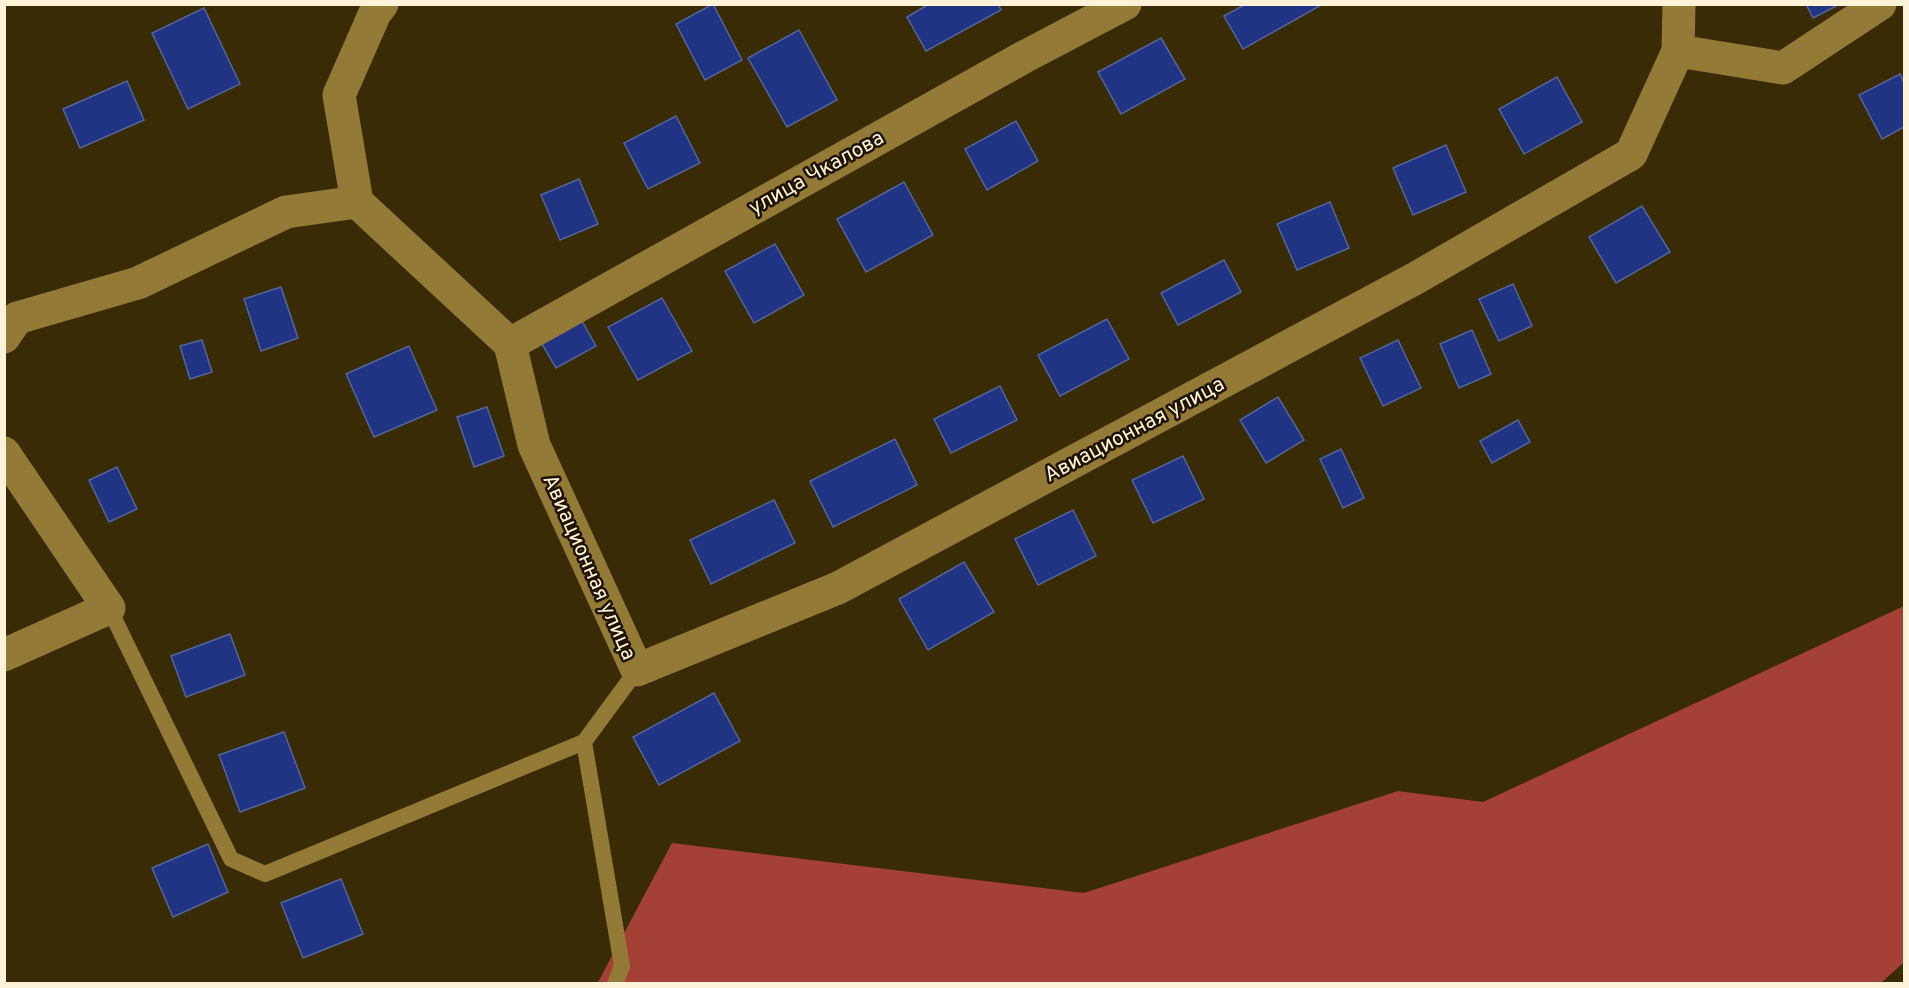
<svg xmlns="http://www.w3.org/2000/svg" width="1909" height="988" viewBox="0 0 1909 988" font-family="Overpass,sans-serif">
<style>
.forest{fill:#a44036}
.building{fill:#213483;stroke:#52659d;stroke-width:1.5}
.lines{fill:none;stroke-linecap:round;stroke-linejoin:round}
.service{stroke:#947a37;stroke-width:16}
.minor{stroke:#947a37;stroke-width:33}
.labels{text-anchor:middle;stroke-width:5;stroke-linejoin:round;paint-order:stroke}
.street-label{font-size:21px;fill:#fef3d8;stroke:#1e1300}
</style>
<rect width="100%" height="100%" fill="#382b05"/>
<polygon class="forest" points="1904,606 1904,962 1881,983 597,984 672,843 1084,893 1398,791 1483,802"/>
<g class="building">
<polygon points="713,4 742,60 705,80 676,24"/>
<polygon points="929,4 998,4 1001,10 926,51 907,17"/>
<polygon points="1246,4 1323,4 1243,49 1224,16"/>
<polygon points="1806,4 1840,4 1813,18"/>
<polygon points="204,8 240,84 188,109 152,33"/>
<polygon points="799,30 837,100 787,127 748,58"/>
<polygon points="1161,38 1185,79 1121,114 1098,72"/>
<polygon points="1900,74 1904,83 1904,127 1882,139 1859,95"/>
<polygon points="1557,77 1582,122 1524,154 1499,109"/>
<polygon points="127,81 144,120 80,148 63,109"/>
<polygon points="676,116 700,163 648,189 624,143"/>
<polygon points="1016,121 1038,161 987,190 965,149"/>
<polygon points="1446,145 1466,192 1413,215 1393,168"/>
<polygon points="579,179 598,224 560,240 541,195"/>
<polygon points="904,182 933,235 866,272 837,219"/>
<polygon points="1330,202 1349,248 1297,270 1277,224"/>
<polygon points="1642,206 1670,252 1616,283 1589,237"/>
<polygon points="775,244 804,295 754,323 725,271"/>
<polygon points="1224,260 1241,292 1178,325 1161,293"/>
<polygon points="1513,284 1532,326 1499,341 1479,299"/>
<polygon points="281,287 298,338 261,351 244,299"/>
<polygon points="662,298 692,351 638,380 608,327"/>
<polygon points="1107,319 1129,359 1060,396 1038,355"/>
<polygon points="582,321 596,346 556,368 542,344"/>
<polygon points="1472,330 1491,374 1459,388 1440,344"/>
<polygon points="202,340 212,372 190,379 180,346"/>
<polygon points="1398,340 1421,388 1383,406 1360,358"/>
<polygon points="409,346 437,410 374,437 346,374"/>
<polygon points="1000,386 1017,420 951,453 934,419"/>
<polygon points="1278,397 1304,440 1266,463 1240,420"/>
<polygon points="487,407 504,456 474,467 457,417"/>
<polygon points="1518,420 1530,442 1492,463 1480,441"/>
<polygon points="895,439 917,485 833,527 810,481"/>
<polygon points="1341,449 1364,498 1343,508 1320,459"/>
<polygon points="1183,456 1204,499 1153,523 1132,480"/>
<polygon points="117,467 137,509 109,522 89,480"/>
<polygon points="774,500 795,543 711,584 690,540"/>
<polygon points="1073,510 1096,556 1038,585 1015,539"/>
<polygon points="964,562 994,612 928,650 899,599"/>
<polygon points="230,634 245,675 186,697 171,656"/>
<polygon points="714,693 740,741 659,785 633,737"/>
<polygon points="284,732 305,788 240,812 219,755"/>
<polygon points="208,844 228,892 173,917 152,868"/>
<polygon points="341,879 363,934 303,958 281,903"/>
</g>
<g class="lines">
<g class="service">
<polyline points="109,608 231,859 265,874 584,742"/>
<polyline points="615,984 622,966 584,742 637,670"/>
</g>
<g class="minor">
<polyline points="1678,51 1679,4"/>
<polyline points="357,202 339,95 375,13 382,4"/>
<polyline points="4,337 17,318 138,283 286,212 357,202 510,344"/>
<polyline points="510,344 534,445 637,670 838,588 1416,278 1631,154 1678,51 1783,68 1880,4"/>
<polyline points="510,344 1024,57 1125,4"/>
<polyline points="4,453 109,608 4,655"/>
</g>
</g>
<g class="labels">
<g class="street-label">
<text transform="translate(816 172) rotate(-29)" y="7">улица Чкалова</text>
<text transform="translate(1134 429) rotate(-28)" y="7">Авиационная улица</text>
<text transform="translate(590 567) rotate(66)" y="7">Авиационная улица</text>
</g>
</g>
<rect width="1909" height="988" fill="none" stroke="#fef3d8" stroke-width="12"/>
</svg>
